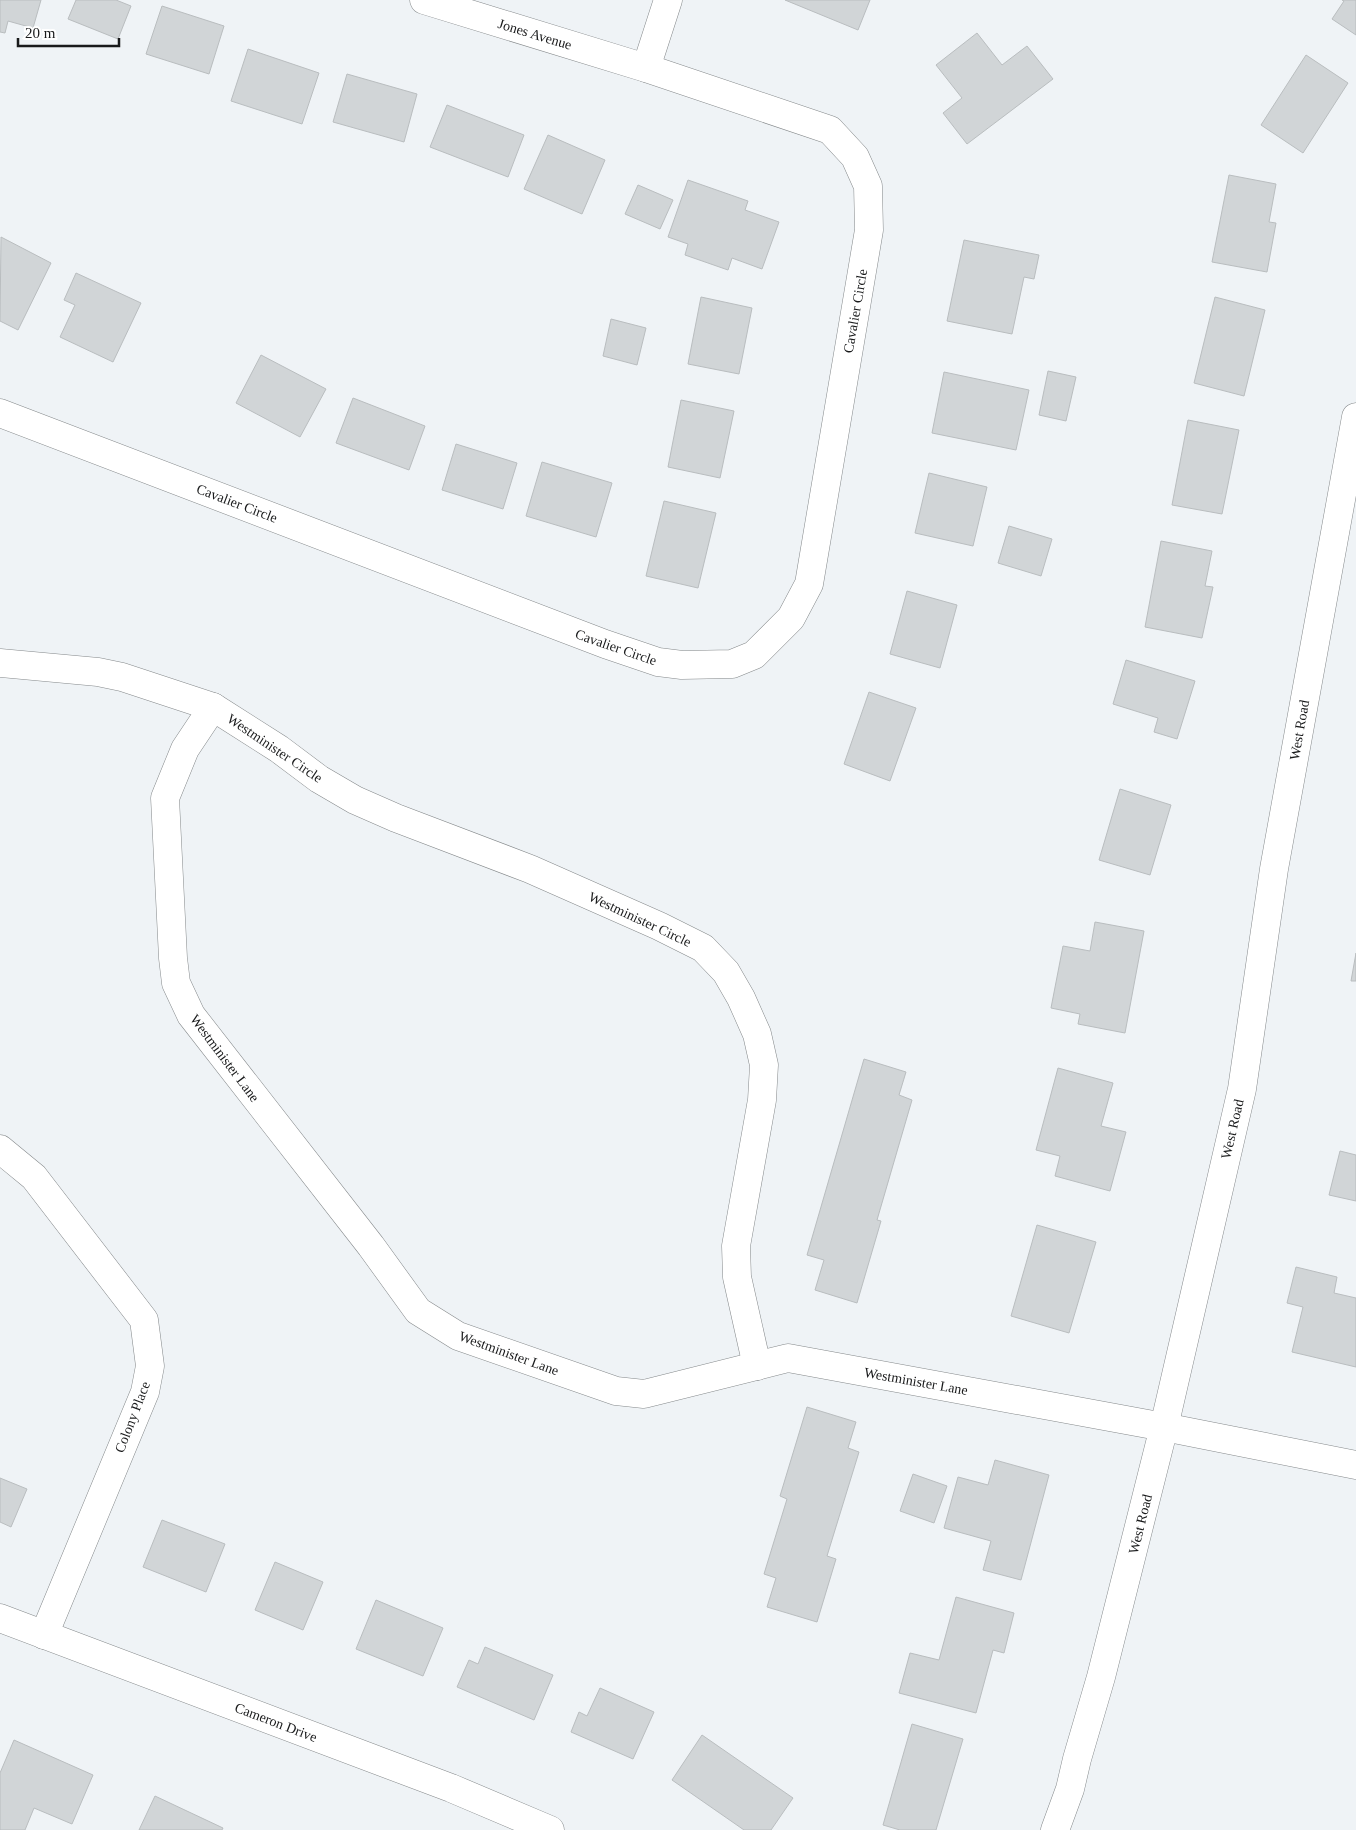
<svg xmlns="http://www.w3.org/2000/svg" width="1356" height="1830" viewBox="0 0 1356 1830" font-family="Georgia,serif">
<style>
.building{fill:#d1d5d7;stroke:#b9bdbf}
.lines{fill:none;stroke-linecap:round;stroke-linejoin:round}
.minor-casing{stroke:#85898b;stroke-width:29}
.minor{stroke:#fff;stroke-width:28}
.labels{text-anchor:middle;stroke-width:4;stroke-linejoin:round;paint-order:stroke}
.street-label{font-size:14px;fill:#191a1b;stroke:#fff}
</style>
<rect width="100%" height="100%" fill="#eff3f6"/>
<g class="building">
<polygon points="0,0 41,0 33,28 8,21 5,33 0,32"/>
<polygon points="76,0 116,0 131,6 118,39 68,19"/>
<polygon points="785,0 870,0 858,30"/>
<polygon points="1342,0 1356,0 1356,35 1332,19 1344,1"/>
<polygon points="162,6 224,26 209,74 146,54"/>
<polygon points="977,33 1002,65 1027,46 1053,79 967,144 943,113 962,98 936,65"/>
<polygon points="248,49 319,73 302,124 231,101"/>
<polygon points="1306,55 1348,83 1303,153 1261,125"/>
<polygon points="347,74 417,94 404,142 333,122"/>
<polygon points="447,105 524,135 508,177 430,147"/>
<polygon points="548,135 605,160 582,214 524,189"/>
<polygon points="1229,175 1276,184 1269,222 1276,223 1267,272 1212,262"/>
<polygon points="688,180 748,201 745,210 779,222 762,269 732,258 728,270 685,255 688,244 668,237"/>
<polygon points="638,185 673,200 660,229 625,214"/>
<polygon points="1,237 51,263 18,330 0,321"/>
<polygon points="964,240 1039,255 1034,279 1024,277 1012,334 947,321"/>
<polygon points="76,273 141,303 113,362 60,337 75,305 64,300"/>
<polygon points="701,297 752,308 739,374 688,364"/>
<polygon points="1215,297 1265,310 1244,396 1194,383"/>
<polygon points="611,319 646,328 637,365 603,356"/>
<polygon points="261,355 326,389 300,437 236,403"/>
<polygon points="1048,371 1076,377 1066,421 1039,415"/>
<polygon points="944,372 1029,390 1016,450 932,433"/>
<polygon points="353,398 425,426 409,470 336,443"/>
<polygon points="681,400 734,411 720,478 668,467"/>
<polygon points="1188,420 1239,430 1222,514 1172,505"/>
<polygon points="456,444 517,463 503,509 442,490"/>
<polygon points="542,462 612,483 596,537 526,516"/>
<polygon points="929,473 987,487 973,546 915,533"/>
<polygon points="664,501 716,513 698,588 646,576"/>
<polygon points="1009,526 1052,539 1041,576 998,563"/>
<polygon points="1161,541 1212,551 1205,586 1213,587 1202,638 1145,627"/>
<polygon points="907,591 957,605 940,668 890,654"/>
<polygon points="1126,660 1195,681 1177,739 1154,732 1158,718 1113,704"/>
<polygon points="869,692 916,708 890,781 844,764"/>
<polygon points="1120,789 1171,805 1150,875 1099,860"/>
<polygon points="1095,922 1144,931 1125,1033 1078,1024 1080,1014 1051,1008 1063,946 1090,951"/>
<polygon points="1356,953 1356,981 1351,981"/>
<polygon points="864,1059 906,1072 899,1095 912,1100 877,1220 881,1221 857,1303 815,1290 824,1260 807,1255"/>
<polygon points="1058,1068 1113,1083 1101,1126 1126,1132 1110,1191 1055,1176 1060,1156 1036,1150"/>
<polygon points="1340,1151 1356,1155 1356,1201 1329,1195"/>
<polygon points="1037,1225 1096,1242 1069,1333 1011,1316"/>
<polygon points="1296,1267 1337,1277 1334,1293 1356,1298 1356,1367 1292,1352 1303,1307 1287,1303"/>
<polygon points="807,1407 856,1422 848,1448 859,1452 827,1556 836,1559 817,1622 767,1607 776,1578 764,1574 787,1499 780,1496"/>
<polygon points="995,1460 1049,1475 1021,1580 983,1570 991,1541 944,1528 958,1477 988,1485"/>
<polygon points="913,1474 947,1486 934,1523 900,1511"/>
<polygon points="0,1478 27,1489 11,1527 0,1522"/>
<polygon points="162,1520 225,1544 206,1592 143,1567"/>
<polygon points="275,1562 323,1582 303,1630 255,1610"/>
<polygon points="956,1597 1014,1613 1004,1653 993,1650 976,1713 899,1693 910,1653 939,1660"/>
<polygon points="376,1600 443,1628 423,1676 356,1649"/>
<polygon points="485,1647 553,1675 534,1720 457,1687 469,1660 478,1664"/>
<polygon points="600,1688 654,1712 633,1759 571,1732 579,1712 587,1716"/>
<polygon points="912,1724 963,1739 936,1830 900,1830 883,1825"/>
<polygon points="702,1735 793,1798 771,1830 744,1830 672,1780"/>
<polygon points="14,1740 93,1775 72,1824 34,1808 25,1830 0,1830 0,1773"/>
<polygon points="155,1796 223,1828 222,1830 139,1830"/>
</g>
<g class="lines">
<defs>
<g id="minor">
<polyline points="646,68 668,0"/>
<polyline points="0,413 605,644 658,662 682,665 732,664 754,655 791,618 809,584 869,230 868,186 855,157 830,130 646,68 424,0"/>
<polyline points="0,663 98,672 122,677 213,707 279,749 319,779 355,800 396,818 530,869 659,926 703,948 726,972 741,998 757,1034 764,1065 762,1100 736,1246 737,1277 757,1366"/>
<polyline points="213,707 185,749 165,798 173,958 176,983 191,1015 371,1246 418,1311 458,1336 616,1391 644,1394 788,1358 1164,1427 1356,1465"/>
<polyline points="0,1149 34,1177 144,1320 150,1366 145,1392 44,1635"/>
<polyline points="0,1618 451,1788 550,1830"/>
<polyline points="1055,1830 1070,1789 1077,1759 1101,1677 1164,1427 1242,1089 1274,869 1356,417"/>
</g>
</defs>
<use href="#minor" class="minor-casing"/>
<use href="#minor" class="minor"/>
</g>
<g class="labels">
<g class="street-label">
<text transform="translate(535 34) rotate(17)" y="5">Jones Avenue</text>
<text transform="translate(855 311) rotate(-80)" y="5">Cavalier Circle</text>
<text transform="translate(237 503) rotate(21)" y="5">Cavalier Circle</text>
<text transform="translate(616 647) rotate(19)" y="5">Cavalier Circle</text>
<text transform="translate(1299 730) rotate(-80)" y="5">West Road</text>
<text transform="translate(275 748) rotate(34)" y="5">Westminister Circle</text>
<text transform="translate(640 919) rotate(25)" y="5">Westminister Circle</text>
<text transform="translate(225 1058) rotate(53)" y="5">Westminister Lane</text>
<text transform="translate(1232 1129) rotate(-77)" y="5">West Road</text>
<text transform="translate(509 1353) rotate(20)" y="5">Westminister Lane</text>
<text transform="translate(916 1381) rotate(10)" y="5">Westminister Lane</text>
<text transform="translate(132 1417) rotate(-69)" y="5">Colony Place</text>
<text transform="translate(1140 1524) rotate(-76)" y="5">West Road</text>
<text transform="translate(276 1722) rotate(21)" y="5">Cameron Drive</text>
</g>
</g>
<path d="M18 38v8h101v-8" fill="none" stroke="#191a1b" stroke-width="2.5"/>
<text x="25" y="38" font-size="15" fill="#191a1b" stroke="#ffffff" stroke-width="4" paint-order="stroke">20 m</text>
</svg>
